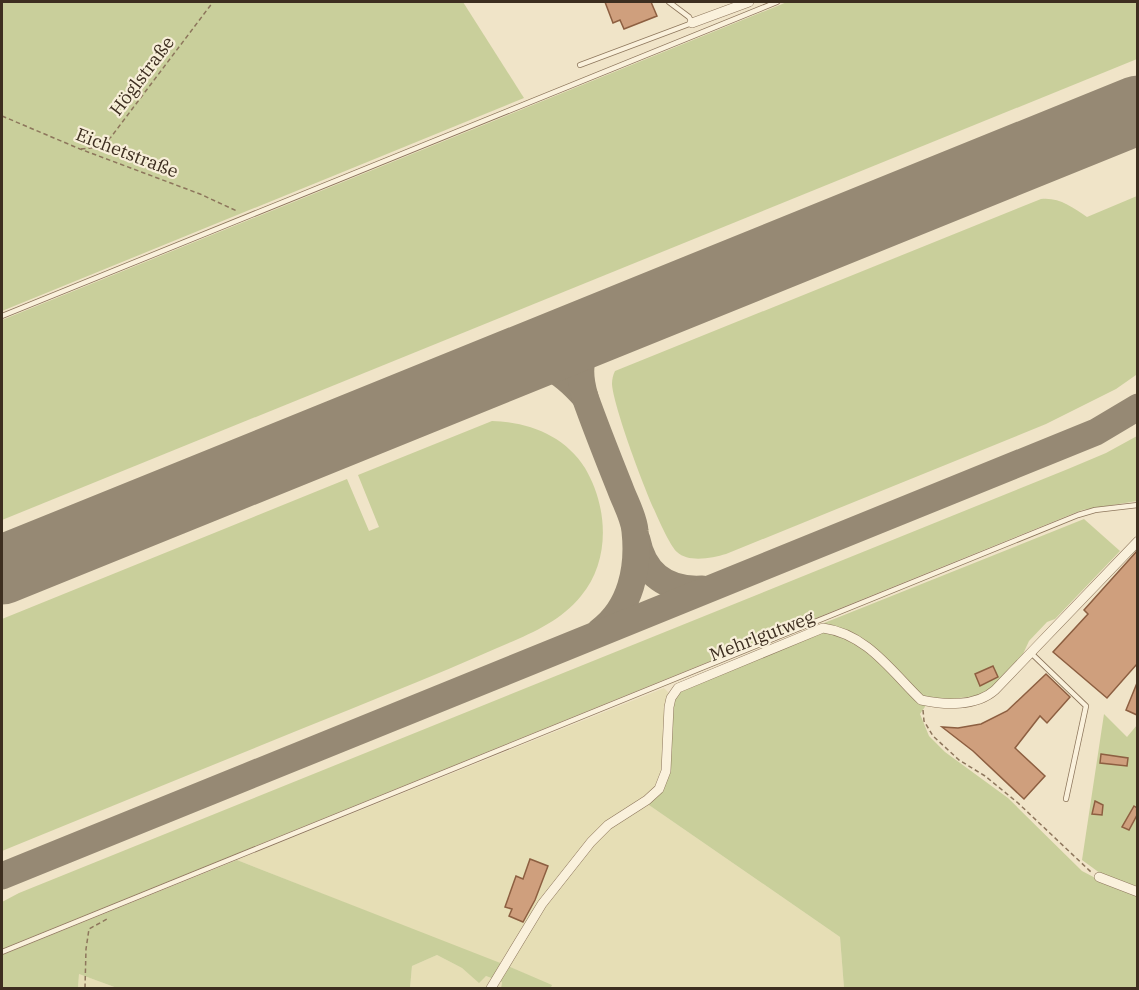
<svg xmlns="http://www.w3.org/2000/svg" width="1139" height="990" viewBox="0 0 1139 990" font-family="'IBM Plex Serif',serif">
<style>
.farmland{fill:#e6deb5}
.green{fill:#c9cf9b}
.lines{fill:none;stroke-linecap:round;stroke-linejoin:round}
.taxiway{stroke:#968974;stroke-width:27}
.runway{stroke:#968974;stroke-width:69}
.building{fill:#cf9f7d;stroke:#8d5f41;stroke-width:1.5}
.lane-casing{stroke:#8d765c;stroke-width:6}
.street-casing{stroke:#8d765c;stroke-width:10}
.path{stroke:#8d765c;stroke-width:1.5;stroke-dasharray:4.5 3;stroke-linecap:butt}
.lane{stroke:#faf1dc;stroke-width:4.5}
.street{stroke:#faf1dc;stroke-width:9}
.labels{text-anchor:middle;stroke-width:4.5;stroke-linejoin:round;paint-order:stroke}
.street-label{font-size:18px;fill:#3d2e20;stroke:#f7eed8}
</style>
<rect width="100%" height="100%" fill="#f0e4c8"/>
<g class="farmland">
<polygon points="664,688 670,694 663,766 656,788 647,797 608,823 502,965 237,860"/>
<polygon points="646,803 840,937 844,988 551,988 552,986 508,966 544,907 605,831"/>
<polygon points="437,955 462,968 479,982 486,976 502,982 501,988 410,988 412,966"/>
<polygon points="79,974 117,988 78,988"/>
</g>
<g class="green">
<polygon points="2,2 463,2 524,98 2,311"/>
<polygon points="787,2 1137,2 1137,59 2,520 2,320"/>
<path d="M 1137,196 L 1136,375 L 1116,389 L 1046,424 L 726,554 C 712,558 689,563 677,552 C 661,538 613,408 612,384 C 612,379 613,375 615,371 L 1041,199 C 1059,197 1072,207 1087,217 Z"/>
<path d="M 492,421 C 529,422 565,436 585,468 C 608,507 611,560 581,596 C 556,627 516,639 481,655 C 438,674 394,691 351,709 C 234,756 118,804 2,851 L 2,619 L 347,479 L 369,531 L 379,527 L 358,475 Z"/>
<polygon points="1137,436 1137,501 1082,510 2,949 2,902 19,893 1068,469 1106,453"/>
<polygon points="1084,519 1120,551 1055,619 1047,622 1029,641 1023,654 987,692 977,696 950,699 931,698 920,714 929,736 945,752 1008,798 1082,871 1107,884 1137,894 1137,988 844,988 840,937 646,803 663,789 673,699 679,690 822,631 824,623"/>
<polygon points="1104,714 1127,737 1137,725 1137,890 1104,876 1082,860"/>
<polygon points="237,860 508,966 552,985 551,988 501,988 502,982 486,976 479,983 462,968 437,955 412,966 410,988 117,988 79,974 78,988 2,988 2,955"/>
</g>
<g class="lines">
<g class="taxiway">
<polyline points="1128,114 1138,114"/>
<path d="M 505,365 C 543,358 560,369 585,397"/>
<path d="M 637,540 C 644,575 668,591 702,589"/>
<path d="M 600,631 C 631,608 639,568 635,531 C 634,517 625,502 620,488 C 608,458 596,428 585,397 C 576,366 581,352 600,327"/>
<polyline points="2,876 1096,432 1138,407"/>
</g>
<polyline class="runway" points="2,570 1138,110"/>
</g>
<g class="building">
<polygon points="605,2 651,2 657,16 624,29 620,20 613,23"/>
<polygon points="1137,551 1137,664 1107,698 1053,652 1088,614 1084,610"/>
<polygon points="993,666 998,677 980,686 975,674"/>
<polygon points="1046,674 1070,697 1047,723 1040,716 1015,748 1045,776 1024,799 973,751 942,727 958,728 981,724 1007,711"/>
<polygon points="1137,683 1137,715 1126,710"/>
<polygon points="1101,754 1128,758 1127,766 1100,763"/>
<polygon points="1095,801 1103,805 1102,815 1092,814"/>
<polygon points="1134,806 1137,808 1137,815 1129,830 1122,827"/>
<polygon points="530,859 548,866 535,900 523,922 509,916 512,909 505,907 516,876 523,879"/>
</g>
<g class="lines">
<defs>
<g id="lane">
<polyline points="580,65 692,23 689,17 669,2"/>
<polyline points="2,316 777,2"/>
<polyline points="1031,653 1086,706 1066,799"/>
<polyline points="2,952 1078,515 1095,510 1138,505"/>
</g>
<g id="street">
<polyline points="692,23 749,2"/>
<polyline points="1099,877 1138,892"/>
<path d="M 491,988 L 542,904 L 591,842 L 608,825 L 647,800 L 659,789 L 666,771 L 669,707 L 671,698 L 678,688 L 823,628 C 867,634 891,671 921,700 C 944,705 976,707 995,690 L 1138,541"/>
</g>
</defs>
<use href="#lane" class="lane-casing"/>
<use href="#street" class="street-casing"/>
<g class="path">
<polyline points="2,116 80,149 200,194 237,211"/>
<polyline points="81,149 100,147 111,137 213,2"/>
<polyline points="923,710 924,721 933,736 959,760 985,776 1018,803 1091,872"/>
<polyline points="85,988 86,949 89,929 107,919"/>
</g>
<use href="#lane" class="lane"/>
<use href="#street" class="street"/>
</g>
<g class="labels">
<g class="street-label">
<text transform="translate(142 76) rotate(-53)" y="6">Höglstraße</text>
<text transform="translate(127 153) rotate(21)" y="6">Eichetstraße</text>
<text transform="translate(762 636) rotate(-21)" y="6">Mehrlgutweg</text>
</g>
</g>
<rect width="1139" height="990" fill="none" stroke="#3d2e20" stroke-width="6"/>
</svg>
